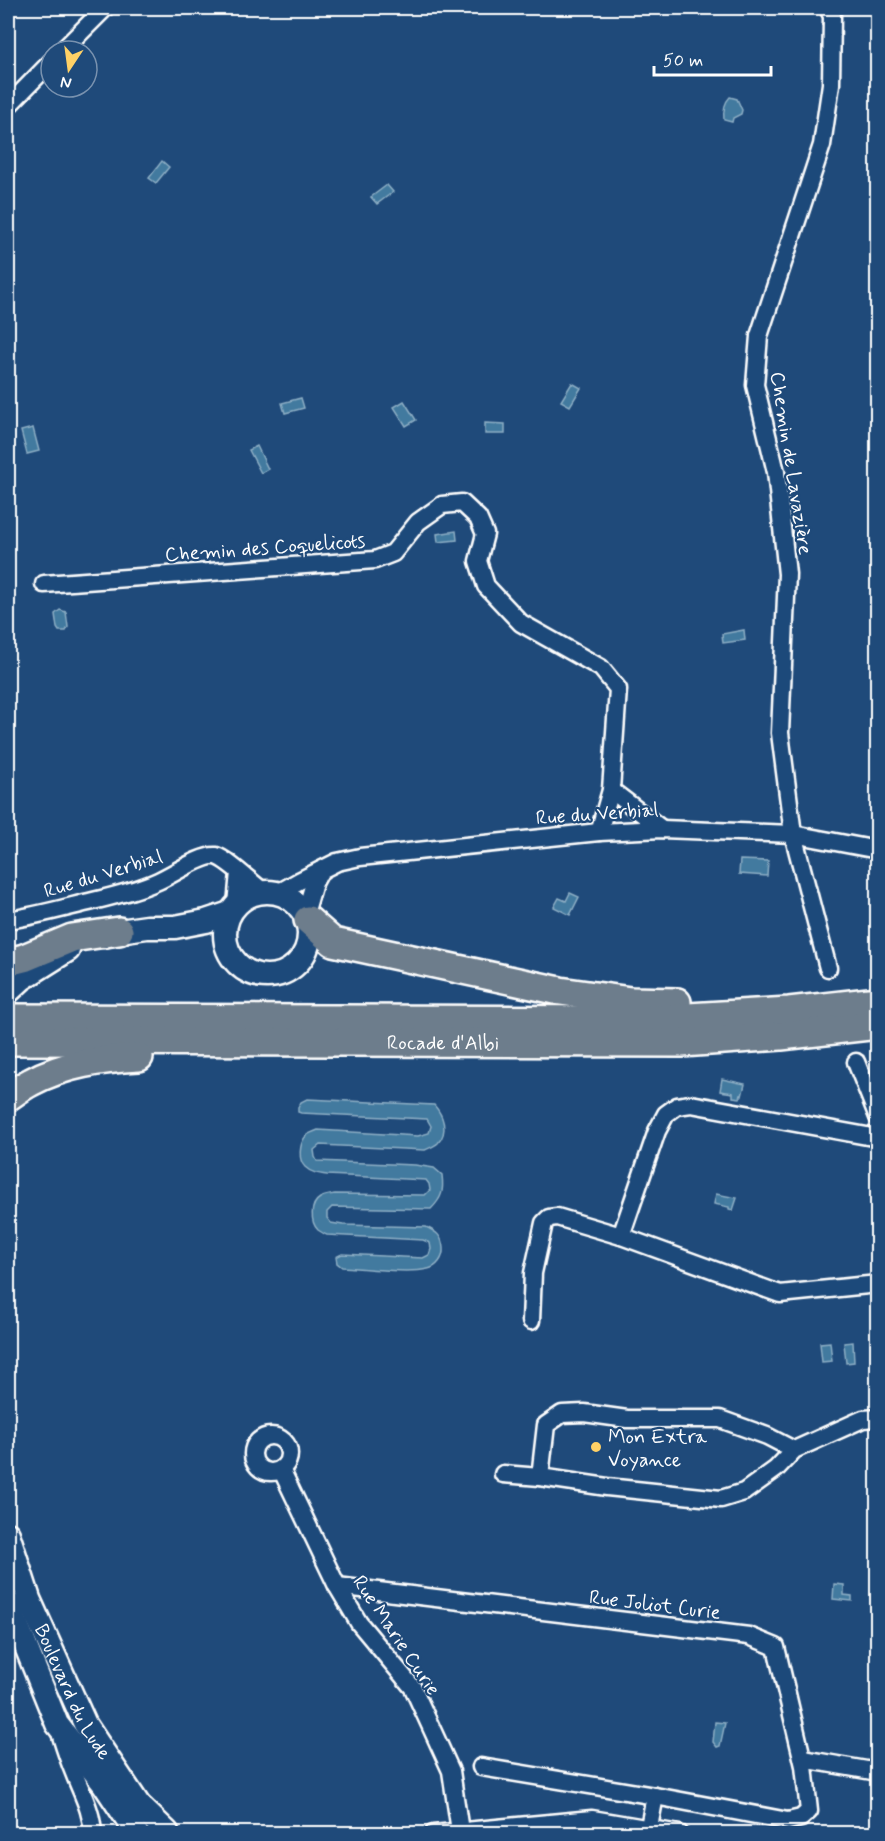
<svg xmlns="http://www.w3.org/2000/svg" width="885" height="1841" viewBox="0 0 885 1841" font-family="Mynerve,sans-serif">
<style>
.water{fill:#437a9f;stroke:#8eafc5;stroke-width:1.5}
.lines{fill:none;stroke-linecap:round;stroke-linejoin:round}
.minor-casing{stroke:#fff;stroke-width:21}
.secondary-casing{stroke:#fff;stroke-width:27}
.trunk-casing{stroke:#fff;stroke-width:32}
.minor{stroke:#1f4a7a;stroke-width:16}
.secondary{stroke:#1f4a7a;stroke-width:22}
.trunk{stroke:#6d7d8c;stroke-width:27}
.poi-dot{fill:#ffd166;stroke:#1f4a7a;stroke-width:2}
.labels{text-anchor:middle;stroke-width:4.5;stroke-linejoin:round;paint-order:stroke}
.street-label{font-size:20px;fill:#fff;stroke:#1f4a7a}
.poi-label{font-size:20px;fill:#fff;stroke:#1f4a7a;text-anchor:start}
</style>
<rect width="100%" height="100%" fill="#1f4a7a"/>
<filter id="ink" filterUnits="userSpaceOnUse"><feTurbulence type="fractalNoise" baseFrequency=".0167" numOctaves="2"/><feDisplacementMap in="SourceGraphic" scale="12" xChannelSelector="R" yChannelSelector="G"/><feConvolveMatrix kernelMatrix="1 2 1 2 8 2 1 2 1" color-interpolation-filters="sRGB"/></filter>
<g filter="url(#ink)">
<g class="water">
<path d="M 730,97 L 737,99 L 742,110 L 741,114 L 733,118 L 732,122 L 724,120 C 723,111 724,103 730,97 Z"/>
<polygon points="162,161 169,167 156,183 149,178"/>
<polygon points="387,185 393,192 377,204 371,197"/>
<polygon points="572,383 581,388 570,406 561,401"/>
<polygon points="301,398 304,408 285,413 282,403"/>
<polygon points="404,401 416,420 406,426 394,407"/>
<polygon points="485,423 505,424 505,434 485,434"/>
<polygon points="33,428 39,451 27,454 21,431"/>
<polygon points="257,446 268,469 261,473 249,450"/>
<polygon points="456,531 457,540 438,542 437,534"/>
<polygon points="60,610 66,612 68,627 66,631 59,631 57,628 55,614"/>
<polygon points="744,630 745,640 723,643 722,634"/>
<polygon points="740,860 768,861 767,876 739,874"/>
<polygon points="570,893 579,897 570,915 554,907 559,898 566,901"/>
<polygon points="722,1079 745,1084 742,1096 741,1095 740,1098 733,1097 733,1093 720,1091"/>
<path d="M 307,1099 L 434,1105 C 443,1115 449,1131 438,1143 C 435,1146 429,1148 425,1150 L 320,1145 L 314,1150 L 315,1157 L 317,1161 L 415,1165 L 434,1168 L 442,1175 C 444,1191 442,1198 431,1209 L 332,1207 L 327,1212 L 327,1218 L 331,1223 L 343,1225 L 426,1227 C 437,1232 442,1236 443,1248 C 444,1258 437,1267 428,1269 C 408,1274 364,1268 342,1267 L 337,1263 L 336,1257 L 342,1254 L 423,1258 L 429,1255 L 431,1249 L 430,1243 L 423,1240 L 327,1235 C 324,1234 321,1232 318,1230 C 310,1222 310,1204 320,1198 C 325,1195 330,1195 335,1194 L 425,1195 L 430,1190 L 429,1184 L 426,1180 L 327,1175 C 319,1174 311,1173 305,1167 C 298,1160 299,1144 306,1136 C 309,1133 314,1132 318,1130 L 418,1136 L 429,1133 L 431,1126 L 427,1119 L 301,1113 L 298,1112 L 298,1108 L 301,1102 Z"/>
<polygon points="716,1194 737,1198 733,1210 729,1209 729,1207 714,1204"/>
<polygon points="830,1342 832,1361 822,1362 820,1343"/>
<polygon points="853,1342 854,1362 846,1363 844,1343"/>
<polygon points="834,1584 844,1585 844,1595 852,1596 852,1601 833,1599"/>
<polygon points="715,1722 725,1723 720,1746 717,1747 713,1742"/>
</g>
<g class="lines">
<defs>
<g id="minor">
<polyline points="62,51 105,8"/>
<polyline points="8,106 51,62"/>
<polyline points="44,584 375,560 393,553 418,522 442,505 462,503 478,518 485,534 478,561 486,586 521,623 601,668 618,689 611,790 599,832"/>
<polyline points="611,790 662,829"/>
<polyline points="278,893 299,881 337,862 360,857 599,832 662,829 793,834 878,850"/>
<polyline points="236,905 239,872"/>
<polyline points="305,914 314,883 321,870"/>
<path d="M 8,920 C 36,916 64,908 93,901 C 114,896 138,890 158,881 C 172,875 203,854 216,856 C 227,859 253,884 264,892"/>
<polyline points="828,968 793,834 780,733 787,574 776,472 755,385 759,336 822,145 831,84 832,16 828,8"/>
<polyline points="856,1062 878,1117"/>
<polyline points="878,1138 691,1104 677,1106 666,1114 657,1131 621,1236 780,1294 878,1284"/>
<polyline points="531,1321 533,1273 544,1223 549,1218 557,1217 621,1236"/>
<circle cx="271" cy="1454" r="18"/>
<polyline points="794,1450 767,1436 720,1419 627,1419 584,1413 562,1414 546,1425 540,1477 607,1487 721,1499 744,1492 776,1469 794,1450 863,1419 878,1418"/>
<polyline points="281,1469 337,1586 359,1623 413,1688 451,1771 460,1831"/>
<polyline points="503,1474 540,1477"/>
<polyline points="337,1586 749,1636 776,1647 804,1766 809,1811 801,1818 788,1821 655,1796 481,1767"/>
<path d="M 61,1736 C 65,1749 69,1761 74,1773 C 82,1794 92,1811 93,1834"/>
<polyline points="803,1759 878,1772"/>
<polyline points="649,1827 655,1796"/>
<polyline points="433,1834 592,1819 680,1834"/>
</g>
<g id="secondary">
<circle cx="267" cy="934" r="42"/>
<polyline points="104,936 119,931 147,927 175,927 206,921 230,913"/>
<polyline points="8,992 22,979 68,950"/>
<path id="s1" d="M 8,1534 L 29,1599 L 85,1724 L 139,1805 L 167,1832"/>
<polyline points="8,1602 57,1724 103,1783 137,1834"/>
</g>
<g id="trunk">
<polyline points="308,920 333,942 560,991 631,1001 677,1002"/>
<polyline points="8,962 24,958 72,938 119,931"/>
<polyline points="8,1018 638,1020 789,1011 878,1001"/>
<path id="s2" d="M 8,1041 L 682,1043 L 781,1036 L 878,1025"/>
<path d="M 8,1097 C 15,1092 23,1086 31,1082 C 64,1064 102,1059 139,1057"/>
</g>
</defs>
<use href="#minor" class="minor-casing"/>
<use href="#secondary" class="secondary-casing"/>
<use href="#trunk" class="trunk-casing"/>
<use href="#minor" class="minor"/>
<use href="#secondary" class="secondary"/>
<use href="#trunk" class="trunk"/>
</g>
</g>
<circle class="poi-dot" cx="596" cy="1447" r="6"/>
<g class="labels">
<g class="street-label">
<text transform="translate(792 463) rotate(81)" y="7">Chemin de Lavazière</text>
<text transform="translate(265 547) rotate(-4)" y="7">Chemin des Coquelicots</text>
<text transform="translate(597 813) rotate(-4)" y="7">Rue du Verbial</text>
<text transform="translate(103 873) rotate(-17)" y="7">Rue du Verbial</text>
<text dy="7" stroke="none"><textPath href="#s2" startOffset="435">Rocade d'Albi</textPath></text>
<text transform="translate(655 1604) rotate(7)" y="7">Rue Joliot Curie</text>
<text transform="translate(397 1635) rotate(56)" y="7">Rue Marie Curie</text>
<text dy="7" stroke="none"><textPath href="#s1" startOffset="171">Boulevard du Lude</textPath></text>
</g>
<g class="poi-label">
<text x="608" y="1443">Mon Extra<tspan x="608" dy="23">Voyance</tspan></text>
</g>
</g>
<rect width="885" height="1841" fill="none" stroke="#1f4a7a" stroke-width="30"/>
<rect x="15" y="15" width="855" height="1811" fill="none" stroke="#fff" stroke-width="2" filter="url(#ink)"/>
<g transform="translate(69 69) rotate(193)"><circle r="28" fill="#1f4a7a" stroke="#7992af" stroke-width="1.5"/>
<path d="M0-4.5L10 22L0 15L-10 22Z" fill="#ffd166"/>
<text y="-9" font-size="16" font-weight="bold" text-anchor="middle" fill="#ffffff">N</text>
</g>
<path d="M654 66v9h117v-9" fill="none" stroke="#ffffff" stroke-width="3"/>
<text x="663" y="66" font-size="18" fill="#ffffff" stroke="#1f4a7a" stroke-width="4.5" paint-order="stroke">50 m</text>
</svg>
